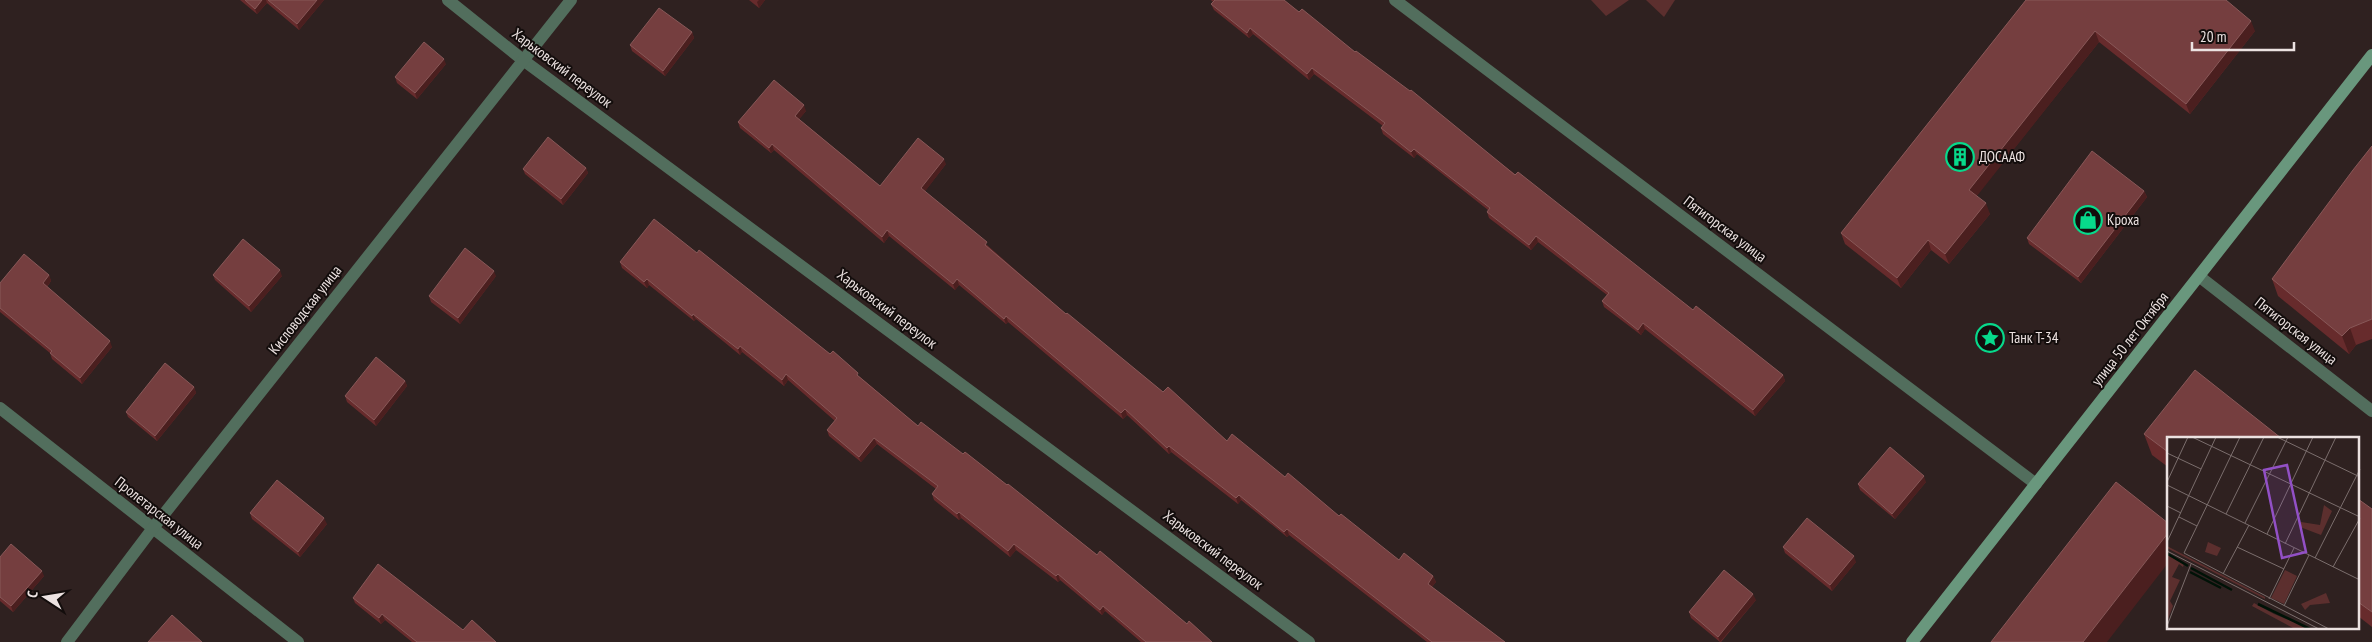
<svg xmlns="http://www.w3.org/2000/svg" width="2372" height="642" viewBox="0 0 2372 642" font-family="'PT Sans Narrow',sans-serif">
<style>
.green{fill:#5c2f2e}
.lines{fill:none;stroke-linecap:round;stroke-linejoin:round}
.minor{stroke:#526e5d;stroke-width:12}
.secondary{stroke:#69977d;stroke-width:12}
.wall{fill:#672b2c}
.shaded-wall{fill:#4b1f1f}
.building{fill:#753e3f;stroke:#885858}
.labels{text-anchor:middle;stroke-width:4;stroke-linejoin:round;paint-order:stroke}
.street-label{font-size:15px;fill:#ece2e1;stroke:#130d0c}
.poi-label{font-size:15px;fill:#ece2e1;stroke:#130d0c;text-anchor:start}
.inset-river{fill:none;stroke:#001207;stroke-width:2.5}
.inset-road{fill:none;stroke:#7b6e6d;stroke-width:1}
.view{fill:#9250c6;fill-opacity:0.15;stroke:#9250c6;stroke-width:2.5}
.inset-edge{fill:none;stroke:#ece2e1;stroke-width:2.5}
</style>
<rect width="100%" height="100%" fill="#2f2120"/>
<g class="green">
<polygon points="1591,0 1629,0 1606,16"/>
<polygon points="1646,0 1675,0 1664,17"/>
</g>
<g class="lines">
<g class="minor">
<polyline points="448,0 523,60 1309,642"/>
<polyline points="1395,0 2036,484"/>
<polyline points="2200,277 2372,411"/>
<polyline points="0,408 298,642"/>
<polyline points="67,642 153,528 571,0"/>
</g>
<polyline class="secondary" points="1912,642 2372,55"/>
</g>
<g class="wall">
<polygon points="240,0 324,0 299,30 267,3 257,14"/>
<polygon points="749,0 765,0 759,8"/>
<polygon points="1211,0 1284,0 1299,12 1355,52 1693,310 1783,375 1785,381 1755,416 1645,329 1641,335 1604,307 1602,301 1607,295 1538,242 1531,250 1489,218 1487,212 1488,210 1417,154 1414,158 1383,134 1381,128 1383,126 1314,74 1309,80 1253,34 1249,38 1214,10 1211,4 1213,2"/>
<polygon points="2026,0 2255,31 2190,114 2099,42 1976,196 1990,214 1949,264 1931,250 1901,288 1845,244 1841,233"/>
<polygon points="692,32 694,38 665,76 632,51 630,45"/>
<polygon points="446,64 417,99 397,83 395,77"/>
<polygon points="806,111 799,119 880,186 946,164 925,191 1066,314 1163,392 1227,441 1285,477 1399,560 1433,576 1436,582 1432,587 1505,642 1427,642 1289,535 1287,537 1241,500 1238,504 1171,452 1169,454 1127,415 1123,419 1008,322 1006,324 959,285 955,290 889,236 884,243 774,150 771,153 740,128 738,122"/>
<polygon points="2372,146 2372,339 2356,345 2349,354 2278,296 2272,279"/>
<polygon points="586,168 588,173 563,205 525,174 523,169"/>
<polygon points="2144,191 2147,197 2081,283 2029,244 2027,238"/>
<polygon points="697,253 860,377 918,426 963,454 1007,485 1187,624 1212,642 1141,642 1105,611 1102,615 1060,580 1058,582 1016,550 1010,557 961,518 959,520 934,500 932,494 936,489 877,444 861,462 829,436 827,430 835,421 788,380 784,386 742,352 740,355 696,319 694,321 649,285 647,288 622,268 620,262"/>
<polygon points="49,275 51,281 47,287 112,347 82,384 52,359 50,353 0,312 0,283"/>
<polygon points="213,275 282,276 251,312 215,280"/>
<polygon points="496,276 460,324 431,302 429,296"/>
<polygon points="405,381 407,386 376,426 347,402 345,396"/>
<polygon points="194,387 196,393 157,441 128,417 126,412"/>
<polygon points="2144,434 2168,438 2168,467 2152,455"/>
<polygon points="1926,482 1895,519 1860,490 1858,484"/>
<polygon points="2358,499 2372,509 2372,627 2358,616"/>
<polygon points="250,513 327,524 300,557 252,519"/>
<polygon points="1783,547 1856,562 1832,591 1785,553"/>
<polygon points="0,557 44,576 13,612 0,601"/>
<polygon points="353,598 463,630 496,642 412,642 385,620 381,624 355,603"/>
<polygon points="1756,600 1721,642 1720,642 1691,618 1689,612"/>
</g>
<g class="shaded-wall">
<polygon points="262,0 266,0 267,3 257,14 255,9"/>
<polygon points="317,0 324,0 299,30 297,24"/>
<polygon points="759,0 765,0 759,8 757,2"/>
<polygon points="2251,21 2255,31 2190,114 2186,104"/>
<polygon points="1250,28 1253,34 1249,38 1247,33"/>
<polygon points="2095,31 2099,42 1973,201 1969,190"/>
<polygon points="692,32 694,38 665,76 663,71"/>
<polygon points="444,59 446,64 417,99 415,93"/>
<polygon points="1312,68 1314,74 1309,80 1307,74"/>
<polygon points="804,105 806,111 797,122 795,116"/>
<polygon points="772,144 774,150 771,153 769,148"/>
<polygon points="1414,149 1417,154 1414,158 1411,152"/>
<polygon points="944,159 946,164 923,194 921,188"/>
<polygon points="586,168 588,173 563,205 561,199"/>
<polygon points="2144,191 2147,197 2081,283 2078,277"/>
<polygon points="1986,203 1990,214 1949,264 1945,254"/>
<polygon points="887,230 889,236 884,243 882,237"/>
<polygon points="1536,236 1538,242 1531,250 1529,245"/>
<polygon points="1928,240 1931,250 1901,288 1897,278"/>
<polygon points="280,270 282,276 251,312 249,306"/>
<polygon points="494,271 496,276 460,324 458,318"/>
<polygon points="49,275 51,281 45,289 43,283"/>
<polygon points="647,279 649,285 647,288 644,282"/>
<polygon points="957,279 959,285 955,290 953,284"/>
<polygon points="693,314 696,319 694,321 692,316"/>
<polygon points="1006,316 1008,322 1006,324 1004,319"/>
<polygon points="1643,323 1645,329 1641,335 1638,330"/>
<polygon points="2350,328 2356,345 2349,354 2342,336"/>
<polygon points="110,341 112,347 82,384 80,378"/>
<polygon points="740,346 742,352 740,355 738,349"/>
<polygon points="786,374 788,380 784,386 782,380"/>
<polygon points="1783,375 1785,381 1755,416 1753,410"/>
<polygon points="405,381 407,386 376,426 374,420"/>
<polygon points="194,387 196,393 157,441 155,436"/>
<polygon points="1125,409 1127,415 1123,419 1121,413"/>
<polygon points="874,438 877,444 861,462 859,457"/>
<polygon points="1169,446 1171,452 1169,454 1167,448"/>
<polygon points="1924,476 1926,482 1895,519 1892,514"/>
<polygon points="1239,495 1241,500 1238,504 1236,498"/>
<polygon points="959,512 961,518 959,520 957,514"/>
<polygon points="324,518 327,524 300,557 298,552"/>
<polygon points="1287,529 1289,535 1287,537 1284,532"/>
<polygon points="2168,533 2168,563 2107,642 2083,642"/>
<polygon points="1014,544 1016,550 1010,557 1008,551"/>
<polygon points="1854,556 1856,562 1832,591 1830,585"/>
<polygon points="42,571 44,576 13,612 11,606"/>
<polygon points="1058,574 1060,580 1058,582 1056,576"/>
<polygon points="1433,576 1436,582 1430,589 1428,584"/>
<polygon points="1753,594 1756,600 1720,642 1718,637"/>
<polygon points="1103,606 1105,611 1102,615 1100,610"/>
<polygon points="382,614 385,620 381,624 379,618"/>
</g>
<g class="building">
<polygon points="245,0 262,0 255,9"/>
<polygon points="268,0 317,0 297,24"/>
<polygon points="1215,0 1284,0 1299,12 1302,9 1355,52 1356,51 1410,91 1411,90 1515,175 1518,172 1693,310 1696,306 1783,375 1753,410 1643,323 1638,330 1602,301 1609,293 1536,236 1529,245 1487,212 1490,208 1414,149 1411,152 1381,128 1385,123 1312,68 1307,74 1250,28 1247,33 1211,4"/>
<polygon points="2026,0 2226,0 2251,21 2186,104 2095,31 1969,190 1986,203 1945,254 1928,240 1897,278 1841,233"/>
<polygon points="659,8 692,32 663,71 630,45"/>
<polygon points="424,42 444,59 415,93 395,77"/>
<polygon points="774,80 804,105 795,116 880,186 918,138 944,159 921,188 987,242 985,245 1066,314 1067,313 1163,392 1168,387 1227,441 1232,434 1285,477 1288,473 1339,516 1341,514 1399,560 1404,553 1433,576 1428,584 1505,642 1432,642 1287,529 1284,532 1239,495 1236,498 1169,446 1167,448 1125,409 1121,413 1006,316 1004,319 957,279 953,284 887,230 882,237 772,144 769,148 738,122"/>
<polygon points="548,137 586,168 561,199 523,169"/>
<polygon points="2372,146 2372,319 2350,328 2342,336 2272,279 2353,170"/>
<polygon points="2092,151 2144,191 2078,277 2027,238"/>
<polygon points="654,219 697,253 699,250 830,354 833,351 858,373 857,375 918,426 921,422 963,454 965,452 1007,485 1008,484 1097,555 1100,551 1187,624 1189,621 1212,642 1146,642 1103,606 1100,610 1058,574 1056,576 1014,544 1008,551 959,512 957,514 932,494 938,486 874,438 859,457 827,430 837,418 786,374 782,380 740,346 738,349 693,314 692,316 647,279 644,282 620,262"/>
<polygon points="243,239 280,270 249,306 213,275"/>
<polygon points="465,248 494,271 458,318 429,296"/>
<polygon points="24,254 49,275 43,283 110,341 80,378 50,353 52,351 0,308 0,283"/>
<polygon points="376,357 405,381 374,420 345,396"/>
<polygon points="165,363 194,387 155,436 126,412"/>
<polygon points="2195,370 2281,438 2168,438 2168,452 2144,434"/>
<polygon points="1890,447 1924,476 1892,514 1858,484"/>
<polygon points="277,480 324,518 298,552 250,513"/>
<polygon points="2116,482 2168,523 2168,533 2083,642 1991,642"/>
<polygon points="2358,499 2372,509 2372,612 2358,602"/>
<polygon points="1807,518 1854,556 1830,585 1783,547"/>
<polygon points="11,544 42,571 11,606 0,597 0,557"/>
<polygon points="378,564 463,630 472,620 496,642 417,642 382,614 379,618 353,598"/>
<polygon points="1724,570 1753,594 1718,637 1689,612"/>
<polygon points="172,615 202,642 148,642"/>
</g>
<defs>
<symbol id="building-ring" viewBox="-11 -11 22 22"><circle r="9.5" fill="#130d0c" stroke="#07d98b" stroke-width="1.5"/><path d="M-4-6H4V6H1V3H-1V6H-4ZM-2.5-4.3h1.7v1.8h-1.7ZM.8-4.3h1.7v1.8H.8ZM-2.5-1h1.7V.8h-1.7ZM.8-1h1.7V.8H.8Z" fill="#07d98b"/></symbol>
<symbol id="shop-ring" viewBox="-11 -11 22 22"><circle r="9.5" fill="#130d0c" stroke="#07d98b" stroke-width="1.5"/><path d="M-5-2.5h2.3a2.7 3.5 0 0 1 5.4 0H5L5.5 6h-11ZM-1.5-2.5h3a1.5 2.3 0 0 0-3 0Z" fill="#07d98b"/></symbol>
<symbol id="sight-ring" viewBox="-11 -11 22 22"><circle r="9.5" fill="#130d0c" stroke="#07d98b" stroke-width="1.5"/><path d="M0-6L1.8-2.2L6-1.7L2.9 1.2L3.7 5.4L0 3.3L-3.7 5.4L-2.9 1.2L-6-1.7L-1.8-2.2Z" fill="#07d98b"/></symbol>
</defs>
<g fill-rule="evenodd">
<use href="#building-ring" x="1944" y="141" width="32" height="32"/>
<use href="#shop-ring" x="2072" y="204" width="32" height="32"/>
<use href="#sight-ring" x="1974" y="322" width="32" height="32"/>
</g>
<g class="labels">
<g class="street-label">
<text transform="translate(562 68) rotate(37)" y="5">Харьковский переулок</text>
<text transform="translate(1725 229) rotate(37)" y="5">Пятигорская улица</text>
<text transform="translate(887 309) rotate(37)" y="5">Харьковский переулок</text>
<text transform="translate(305 310) rotate(-52)" y="5">Кисловодская улица</text>
<text transform="translate(2296 331) rotate(38)" y="5">Пятигорская улица</text>
<text transform="translate(2130 339) rotate(-52)" y="5">улица 50 лет Октября</text>
<text transform="translate(159 513) rotate(38)" y="5">Пролетарская улица</text>
<text transform="translate(1213 550) rotate(37)" y="5">Харьковский переулок</text>
</g>
<g class="poi-label">
<text x="1979" y="162">ДОСААФ</text>
<text x="2107" y="225">Кроха</text>
<text x="2009" y="343">Танк Т-34</text>
</g>
</g>
<g transform="translate(2167 437)">
<rect width="192" height="192" fill="#2f2120"/>
<path d="M 157,68 L 165,74 L 154,98 L 133,90 L 134,85 L 153,88 ZM 41,105 L 54,111 L 50,119 L 38,115 ZM 0,109 L 98,160 L 98,162 L 0,111 ZM 0,118 L 17,127 L 16,130 L 12,127 L 5,140 L 13,143 L 3,164 L 6,169 L 0,185 ZM 118,133 L 130,139 L 117,167 L 104,161 ZM 159,156 L 163,166 L 143,168 L 138,173 L 134,167 ZM 87,166 L 107,177 L 144,192 L 128,192 L 85,169 Z" fill="#5c2f2e"/>
<path class="inset-river" d="M 1,117 L 21,129M 24,131 L 65,153M 23,135 L 54,151M 91,167 L 143,192"/>
<path class="inset-road" d="M 25,0 L 193,80M 73,0 L 17,116 L 162,192M 110,0 L 193,40M 0,16 L 34,32M 0,45 L 21,0M 0,48 L 193,143M 0,69 L 14,76M 59,77 L 97,0M 12,80 L 30,89M 78,86 L 121,0M 100,97 L 146,0M 0,105 L 49,0M 118,107 L 169,0M 70,110 L 117,132M 0,114 L 152,192M 148,121 L 193,32M 166,130 L 193,81M 56,137 L 82,88M 102,162 L 127,111M 117,169 L 142,118M 0,189 L 24,127"/>
<path class="view" d="M 120,28 L 139,115 L 115,121 L 97,33 Z"/>
<rect width="192" height="192" class="inset-edge"/>
</g>
<g transform="translate(45 597) rotate(282)" stroke="#130d0c" stroke-width="4" paint-order="stroke">
<path d="M0-4L9 19L0 12L-9 19Z" fill="#ece2e1"/>
<text y="-8" font-size="14" font-weight="bold" text-anchor="middle" fill="#ece2e1">С</text>
</g>
<path d="M2192 42v8h102v-8" fill="none" stroke="#ece2e1" stroke-width="2.5"/>
<text x="2200" y="42" font-size="15" fill="#ece2e1" stroke="#130d0c" stroke-width="4" paint-order="stroke">20 m</text>
</svg>
